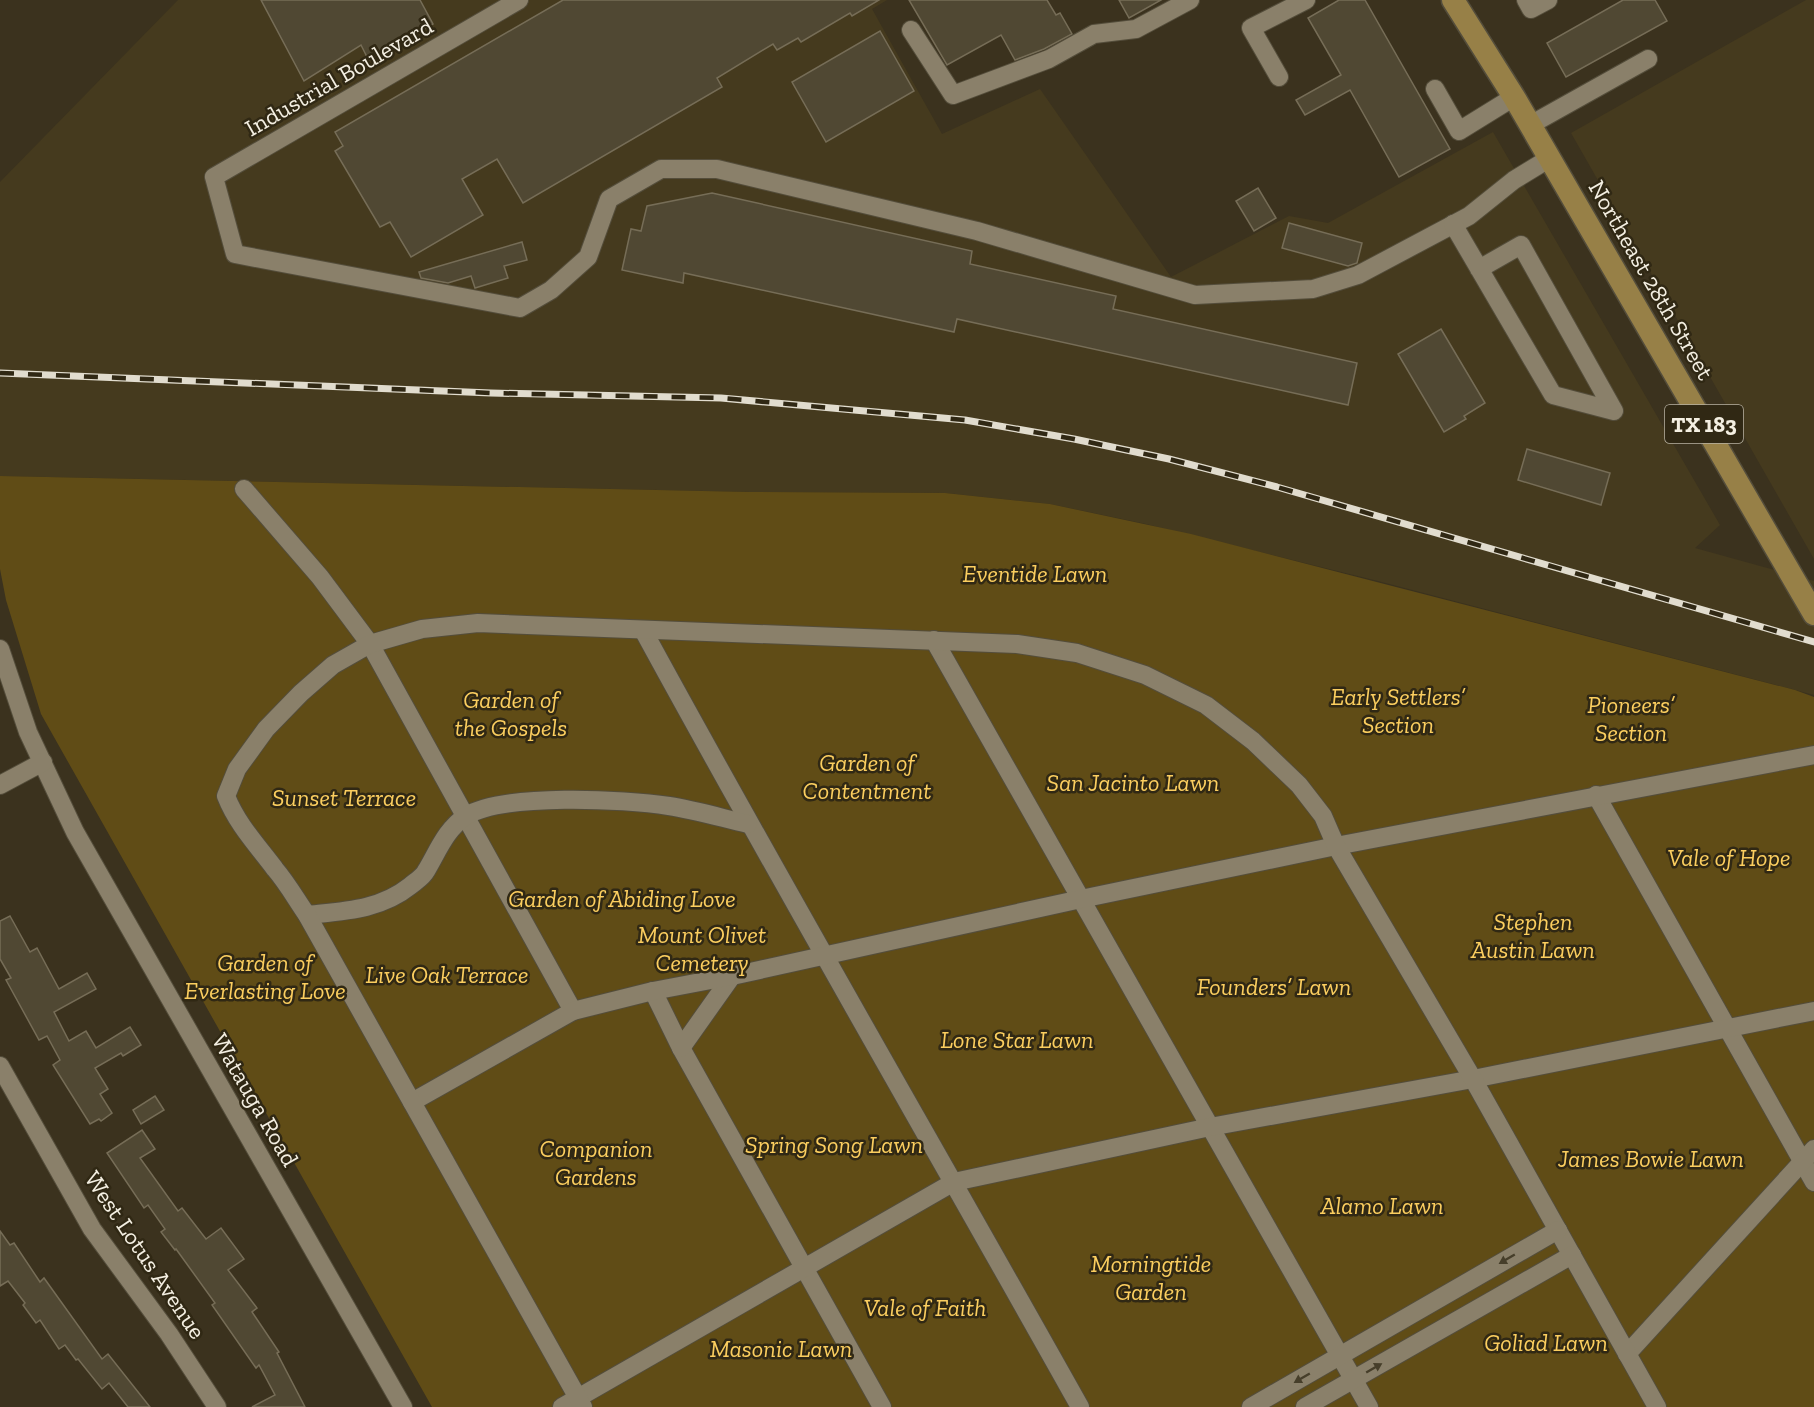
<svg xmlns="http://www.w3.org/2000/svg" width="1814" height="1407" viewBox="0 0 1814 1407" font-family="'Zilla Slab',serif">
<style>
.built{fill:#453a1e}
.green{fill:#604c16}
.building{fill:#504833;stroke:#766d57;stroke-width:1.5}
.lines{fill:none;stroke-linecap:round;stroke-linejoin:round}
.minor-casing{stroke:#544d3b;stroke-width:20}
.major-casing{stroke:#544d3b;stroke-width:25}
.minor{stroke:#8a806a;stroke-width:18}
.major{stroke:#978047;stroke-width:22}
.rail-casing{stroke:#e1dcce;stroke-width:7}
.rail{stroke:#302814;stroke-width:4.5;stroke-dasharray:14;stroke-linecap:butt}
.oneway{fill:#463e2a}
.labels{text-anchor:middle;stroke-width:5;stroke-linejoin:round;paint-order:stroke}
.shield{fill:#302814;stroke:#b9b3a4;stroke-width:1.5}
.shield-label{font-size:22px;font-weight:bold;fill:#f4efe2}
.street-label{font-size:24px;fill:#f4efe2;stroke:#302814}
.park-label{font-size:24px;font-style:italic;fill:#fbce5f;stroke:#302814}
</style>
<rect width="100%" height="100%" fill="#3b321e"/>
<g class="built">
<polygon points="178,0 887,0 872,9 942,134 1040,89 1171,277 1289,216 1328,223 1493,132 1720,525 1695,548 1814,581 1814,695 1378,581 1146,524 1050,504 945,493 749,492 0,476 0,182"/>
<polygon points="1806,0 1814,0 1814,559 1571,133"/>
</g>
<polygon class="green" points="0,476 749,492 945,493 1050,504 1191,534 1795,690 1814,697 1814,1407 432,1407 41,714 6,600 0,569"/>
<g class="building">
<polygon points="261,0 420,0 433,24 369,61 361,45 304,81"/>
<polygon points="563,0 879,0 852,16 850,13 801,42 798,38 777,50 773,44 717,78 722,87 523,203 497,159 462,179 483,215 411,257 390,222 380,227 335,151 343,146 335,132"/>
<polygon points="909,0 1047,0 1056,15 1060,13 1072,34 1044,49 1015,60 1001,35 947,65"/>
<polygon points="1119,0 1161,0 1129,18"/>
<polygon points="1339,0 1365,0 1450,149 1399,177 1350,90 1305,115 1296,100 1341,75 1308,18"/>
<polygon points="1623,0 1655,0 1667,21 1566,77 1547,43"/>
<polygon points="880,31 914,91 826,142 792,82"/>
<polygon points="1258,188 1276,218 1254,231 1236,201"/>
<polygon points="712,193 972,251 970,264 1116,296 1113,309 1357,363 1348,405 957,319 954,332 684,273 683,283 622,270 631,229 641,231 647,206"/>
<polygon points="1289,223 1362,243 1357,263 1348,266 1282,248"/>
<polygon points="522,242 527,260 504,266 508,278 475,288 471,276 448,283 421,278 419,272"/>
<polygon points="1441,329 1485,403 1464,416 1466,419 1444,432 1398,354"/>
<polygon points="1527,449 1610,473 1601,505 1518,480"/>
<polygon points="10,916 30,952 37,948 59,989 87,973 96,989 54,1012 69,1041 86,1031 96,1048 130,1027 141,1045 123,1056 121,1053 95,1068 108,1089 100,1094 112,1113 101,1121 99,1119 90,1124 53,1065 60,1060 47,1036 39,1040 6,980 11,978 0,959 0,921"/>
<polygon points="155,1096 164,1110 141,1124 133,1110"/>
<polygon points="142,1130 155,1149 140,1158 178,1211 182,1208 206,1239 221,1228 244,1259 228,1270 257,1308 252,1312 279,1352 277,1353 305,1407 252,1407 275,1395 259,1365 256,1368 212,1305 215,1303 176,1249 175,1250 161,1232 165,1229 148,1205 144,1208 107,1153"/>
<polygon points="0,1231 10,1245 14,1243 40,1282 44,1278 102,1359 108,1354 150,1407 128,1407 109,1383 102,1389 78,1359 76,1360 65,1345 59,1349 40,1320 36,1323 23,1305 25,1303 8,1281 0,1286"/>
</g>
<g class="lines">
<defs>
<g id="minor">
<polyline points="519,0 214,177 235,254 520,308 551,290 588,257 609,199 661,169 717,169 977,231 1195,295 1313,289 1358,275 1469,216 1514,180 1550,158"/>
<polyline points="1526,0 1531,9 1548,0"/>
<polyline points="911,30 953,95 1049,59 1094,34 1136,29 1190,0"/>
<polyline points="1279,77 1251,28 1306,0"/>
<polyline points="1435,89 1459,131 1514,97"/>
<polyline points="1530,125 1648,59"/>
<polyline points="1453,224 1553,395 1614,411 1521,245 1479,269"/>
<polyline points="244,489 320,577 370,644 573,1011"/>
<path d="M 643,630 C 785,891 935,1148 1080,1407"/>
<polyline points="934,640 1369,1407"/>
<polyline points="0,649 28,732 75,832 403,1407"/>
<polyline points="0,785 43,762"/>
<polyline points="1596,795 1814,1182"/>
<path d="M 307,915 C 344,911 380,910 410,886 C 416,881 423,877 426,871 C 438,851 446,829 466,816 C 503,793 624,799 669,806 C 695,810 722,818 748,824"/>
<polyline points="653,991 681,1048 882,1407"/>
<polyline points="681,1048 732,976"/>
<polyline points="0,1066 92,1229 169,1334 217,1407"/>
<polyline points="412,1102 573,1011 653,991 732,976 1081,899 1336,846 1814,755"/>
<polyline points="1627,1354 1814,1149"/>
<polyline points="562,1407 954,1182 1210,1127 1473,1079 1814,1011"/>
<path d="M 583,1407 L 307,915 C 296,899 287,883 275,869 C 257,845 237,824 226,796 L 237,769 L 266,729 L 301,693 L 333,665 L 370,644 L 422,629 L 478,623 L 1017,644 L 1077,653 L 1145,675 L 1206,705 L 1253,741 L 1299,785 L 1323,816 L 1336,846 L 1473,1079 L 1657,1407"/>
<polyline points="1251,1407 1558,1230"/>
<polyline points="1305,1407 1572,1255"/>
</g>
<polyline id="major" points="1453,0 1514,97 1814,614"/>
</defs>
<use href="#minor" class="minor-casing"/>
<use href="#major" class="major-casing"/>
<use href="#minor" class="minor"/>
<use href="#major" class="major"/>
<defs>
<polyline id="rail" points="0,373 491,393 721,398 965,420 1074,439 1169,459 1277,487 1814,642"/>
</defs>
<use href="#rail" class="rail-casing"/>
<use href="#rail" class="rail"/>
</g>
<defs><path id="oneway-solid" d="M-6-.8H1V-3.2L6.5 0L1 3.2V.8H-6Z" transform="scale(1.5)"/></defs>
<g class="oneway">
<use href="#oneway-solid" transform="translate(1507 1259) rotate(150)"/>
<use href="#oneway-solid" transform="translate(1374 1368) rotate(-30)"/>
<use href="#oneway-solid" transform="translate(1302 1378) rotate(150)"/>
</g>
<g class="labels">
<rect class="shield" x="1665" y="405" width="78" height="38" rx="4.5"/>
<g class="shield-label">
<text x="1704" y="432">TX 183</text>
</g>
<g class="street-label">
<text transform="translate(339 77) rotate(-30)" y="8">Industrial Boulevard</text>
<text transform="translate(1651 280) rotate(60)" y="8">Northeast 28th Street</text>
<text transform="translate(255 1100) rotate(60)" y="8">Watauga Road</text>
<text transform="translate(145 1255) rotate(56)" y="8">West Lotus Avenue</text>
</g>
<g class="park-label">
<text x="1035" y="582">Eventide Lawn</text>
<text x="1398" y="705">Early Settlers’<tspan x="1398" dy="28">Section</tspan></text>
<text x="511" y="708">Garden of<tspan x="511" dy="28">the Gospels</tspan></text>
<text x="1631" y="713">Pioneers’<tspan x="1631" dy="28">Section</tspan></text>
<text x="867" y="771">Garden of<tspan x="867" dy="28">Contentment</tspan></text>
<text x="1133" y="791">San Jacinto Lawn</text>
<text x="344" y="806">Sunset Terrace</text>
<text x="1729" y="866">Vale of Hope</text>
<text x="622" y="907">Garden of Abiding Love</text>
<text x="1533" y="930">Stephen<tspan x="1533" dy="28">Austin Lawn</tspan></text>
<text x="702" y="943">Mount Olivet<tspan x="702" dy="28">Cemetery</tspan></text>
<text x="265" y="971">Garden of<tspan x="265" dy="28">Everlasting Love</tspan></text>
<text x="447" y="983">Live Oak Terrace</text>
<text x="1274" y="995">Founders’ Lawn</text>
<text x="1017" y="1048">Lone Star Lawn</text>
<text x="834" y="1153">Spring Song Lawn</text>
<text x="596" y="1157">Companion<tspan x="596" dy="28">Gardens</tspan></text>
<text x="1651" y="1167">James Bowie Lawn</text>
<text x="1382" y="1214">Alamo Lawn</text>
<text x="1151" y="1272">Morningtide<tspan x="1151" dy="28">Garden</tspan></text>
<text x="925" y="1316">Vale of Faith</text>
<text x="1546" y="1351">Goliad Lawn</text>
<text x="781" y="1357">Masonic Lawn</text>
</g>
</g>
</svg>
